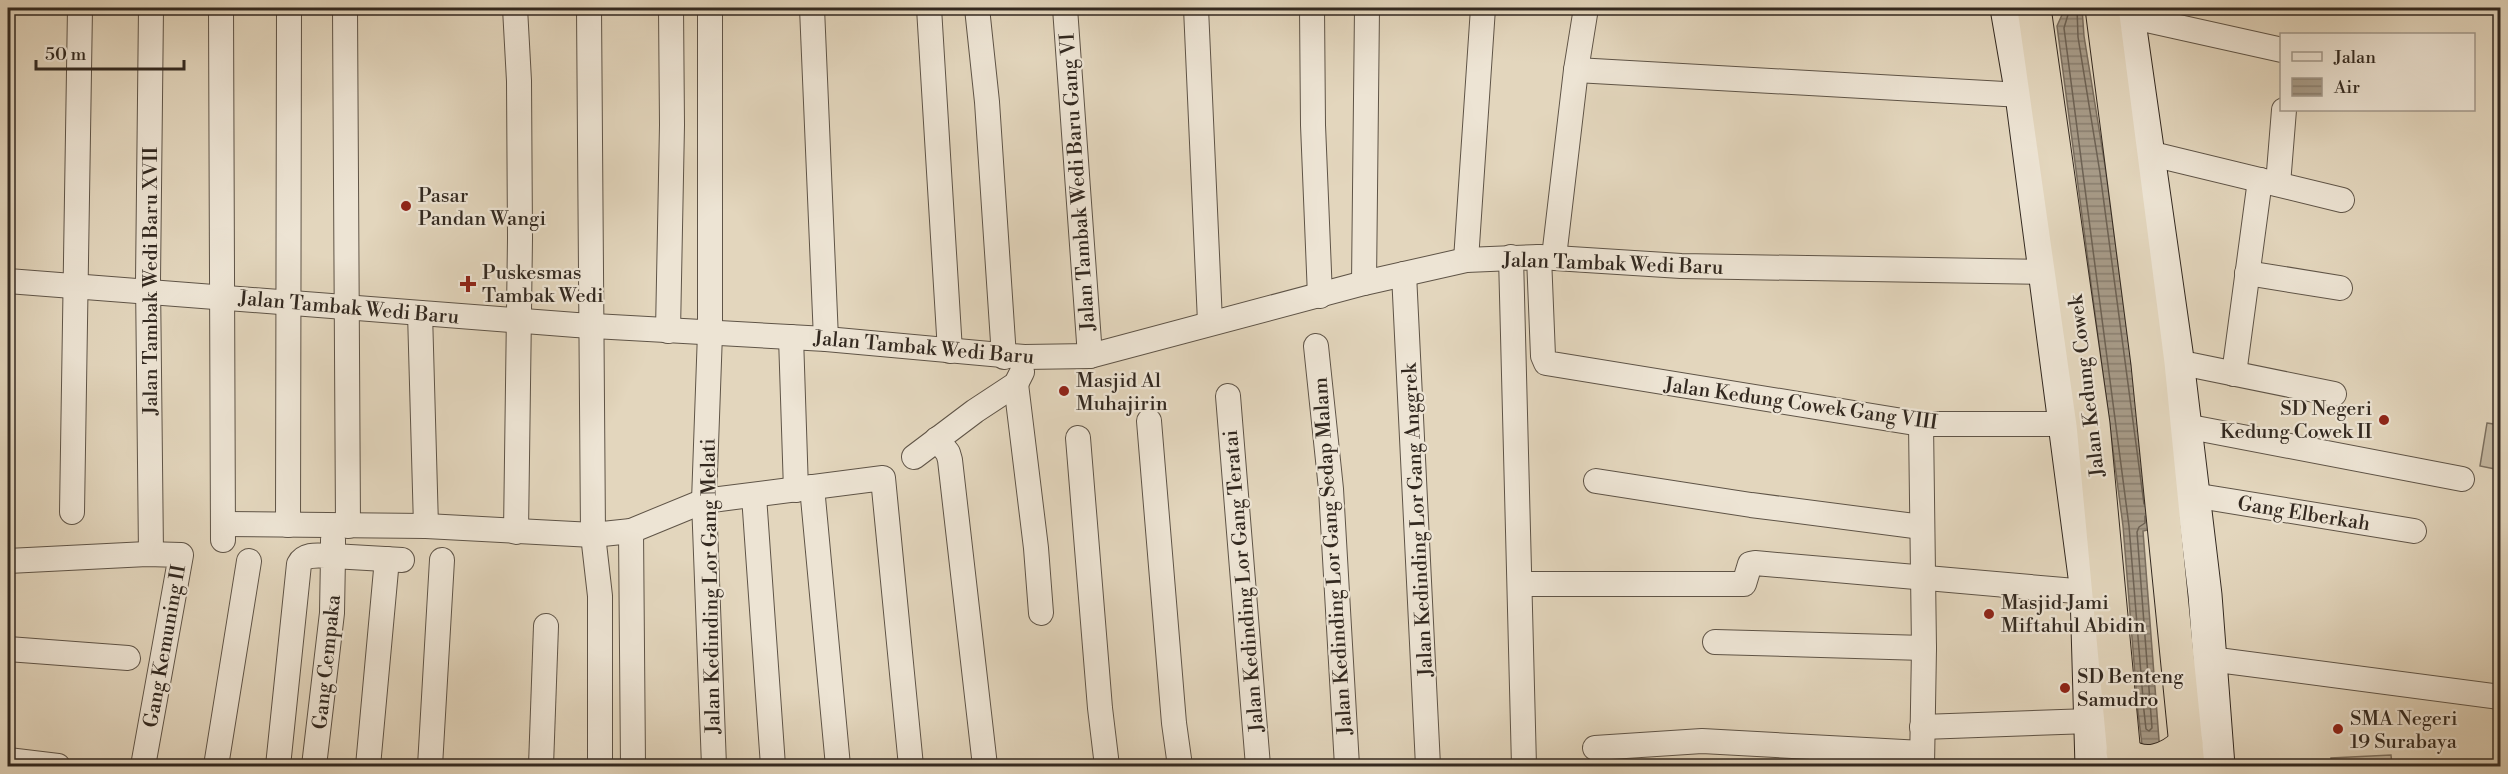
<svg xmlns="http://www.w3.org/2000/svg" width="2508" height="774" viewBox="0 0 2508 774" font-family="'Libre Bodoni',serif">
<style>
.green{fill:#c5b9a2;stroke:#7c7161;stroke-width:1.5}
.water{fill:url(#water-rules);stroke:#796d5e;stroke-width:1.5}
.lines{fill:none;stroke-linecap:round;stroke-linejoin:round}
.shore{stroke:#6d6254;stroke-width:1.5}
.minor-casing{stroke:#5f5447;stroke-width:26}
.secondary-casing{stroke:#332920;stroke-width:35}
.trunk-casing{stroke:#332920;stroke-width:35}
.minor{stroke:#ede4d4;stroke-width:24}
.secondary{stroke:#ede4d4;stroke-width:33}
.trunk{stroke:#e3d6bd;stroke-width:33}
.poi-dot{fill:#8f2418;stroke:#ede4d4;stroke-width:2}
.labels{text-anchor:middle;stroke-width:4.5;stroke-linejoin:round;paint-order:stroke}
.street-label{font-size:20px;fill:#332920;stroke:#ede4d4}
.poi-label{font-size:20px;fill:#332920;stroke:#ede4d4;text-anchor:start}
</style>
<defs>
<pattern id="water-rules" width="6" height="5" patternUnits="userSpaceOnUse" patternTransform="scale(1.5)"><rect width="6" height="5" fill="#a79b88"/><path d="M0 2.5h6" fill="none" stroke="#897e6f"/></pattern>
</defs>
<rect width="100%" height="100%" fill="#e3d6bd"/>
<filter id="stains"><feTurbulence type="fractalNoise" baseFrequency=".00333" numOctaves="4"/><feColorMatrix values="0 0 0 0 .2 0 0 0 0 .09 0 0 0 0 .02 0 0 0 .5 -.17"/></filter>
<radialGradient id="worn" r=".72"><stop offset=".6" stop-color="#630" stop-opacity="0"/><stop offset="1" stop-color="#630" stop-opacity=".3"/></radialGradient>
<g class="green">
<polygon points="2487,423 2500,425 2500,470 2480,466"/>
<polygon points="2391,755 2392,766 2331,766 2331,758"/>
</g>
<polygon class="water" points="2065,8 2082,8 2084,36 2106,172 2151,510 2152,529 2143,531 2160,753 2143,753 2138,712 2123,526 2057,26"/>
<g class="lines">
<g class="shore">
<polyline points="2070,8 2064,28 2129,526 2144,711 2146,729 2149,731 2152,728 2137,532 2139,527 2145,523 2145,516"/>
<polyline points="2077,8 2078,37 2100,173 2144,504"/>
</g>
<defs>
<g id="minor">
<polyline points="221,8 223,540"/>
<polyline points="345,8 348,526"/>
<polyline points="515,8 519,81 520,238 516,532"/>
<polyline points="589,8 593,535 600,596 600,766"/>
<polyline points="710,8 710,333 704,501 714,766"/>
<polyline points="812,8 826,339"/>
<polyline points="929,8 950,351"/>
<polyline points="977,8 987,102 1004,357"/>
<polyline points="1065,8 1090,356"/>
<polyline points="1196,8 1210,322"/>
<polyline points="1312,8 1313,125 1320,296"/>
<polyline points="2129,16 2282,50"/>
<polyline points="1576,70 2022,95"/>
<polyline points="2148,153 2342,200"/>
<polyline points="2278,184 2284,110"/>
<polyline points="1511,257 1524,766"/>
<polyline points="1539,257 1543,356 1546,363 1921,424 2082,424"/>
<polyline points="1554,257 1576,70 1586,8"/>
<polyline points="1466,260 1483,8"/>
<polyline points="2247,273 2340,288"/>
<polyline points="1404,274 1428,766"/>
<polyline points="8,281 576,325 826,339 1024,357 1090,356 1364,283 1466,260 1539,257 1681,266 2045,272"/>
<polyline points="1364,283 1367,8"/>
<polyline points="420,313 426,526"/>
<polyline points="668,331 672,125 671,8"/>
<polyline points="791,337 796,490"/>
<polyline points="1316,346 1331,489 1347,766"/>
<polyline points="2163,363 2177,362 2334,394"/>
<polyline points="2234,374 2260,180"/>
<polyline points="1016,384 1036,548 1041,613"/>
<polyline points="1228,396 1258,766"/>
<polyline points="1149,421 1174,723 1180,766"/>
<polyline points="1921,424 1924,648 1922,766"/>
<polyline points="2185,426 2462,479"/>
<polyline points="1078,438 1100,708 1107,766"/>
<polyline points="937,439 948,453 950,460 985,766"/>
<polyline points="914,457 975,411 1016,384 1022,372"/>
<polyline points="1596,481 1751,505 1922,527"/>
<polyline points="812,487 838,766"/>
<polyline points="2193,495 2414,531"/>
<polyline points="754,496 773,766"/>
<polyline points="72,512 80,8"/>
<polyline points="223,524 426,526 593,535 631,531 704,501 883,478 911,766"/>
<polyline points="288,525 289,8"/>
<polyline points="631,531 633,766"/>
<polyline points="333,540 333,556 402,560"/>
<polyline points="151,554 148,281 151,8"/>
<polyline points="8,561 147,554 181,555 143,766"/>
<polyline points="1520,584 1744,584 1750,564 1755,563 2087,592"/>
<polyline points="1715,642 1924,648"/>
<polyline points="8,649 128,658"/>
<polyline points="2210,659 2500,697"/>
<polyline points="1922,727 2090,721"/>
<polyline points="1595,748 1702,741 1922,753"/>
<polyline points="8,760 58,766"/>
<polyline points="216,766 249,561"/>
<path d="M 278,766 L 299,564 C 305,552 321,556 333,556 L 332,613 L 314,766"/>
<polyline points="368,766 387,559"/>
<polyline points="430,766 442,560"/>
<polyline points="541,766 546,626"/>
</g>
<g id="secondary">
<polyline points="2007,8 2022,95 2087,592 2092,766"/>
<polyline points="2127,8 2176,352 2205,595 2218,766"/>
</g>
<g id="trunk">
<polyline points="2034,8 2093,424 2125,766"/>
<polyline points="2102,8 2148,364 2188,766"/>
<path d="M 2123,752 C 2144,770 2169,760 2186,743"/>
</g>
</defs>
<use href="#minor" class="minor-casing"/>
<use href="#secondary" class="secondary-casing"/>
<use href="#trunk" class="trunk-casing"/>
<use href="#minor" class="minor"/>
<use href="#secondary" class="secondary"/>
<use href="#trunk" class="trunk"/>
</g>
<g class="poi-dot">
<circle cx="406" cy="206" r="6"/>
<path d="M465 275h6v6h6v6h-6v6h-6v-6h-6v-6h6z"/>
<circle cx="1064" cy="391" r="6"/>
<circle cx="2384" cy="420" r="6"/>
<circle cx="1989" cy="614" r="6"/>
<circle cx="2065" cy="688" r="6"/>
<circle cx="2338" cy="729" r="6"/>
</g>
<g class="labels">
<g class="street-label">
<text transform="translate(1077 182) rotate(-94)" y="7">Jalan Tambak Wedi Baru Gang VI</text>
<text transform="translate(1613 263) rotate(2)" y="7">Jalan Tambak Wedi Baru</text>
<text transform="translate(150 281) rotate(-90)" y="7">Jalan Tambak Wedi Baru XVII</text>
<text transform="translate(349 307) rotate(5)" y="7">Jalan Tambak Wedi Baru</text>
<text transform="translate(924 347) rotate(5)" y="7">Jalan Tambak Wedi Baru</text>
<text transform="translate(2086 386) rotate(-97)" y="7">Jalan Kedung Cowek</text>
<text transform="translate(1801 403) rotate(8)" y="7">Jalan Kedung Cowek Gang VIII</text>
<text transform="translate(2304 513) rotate(9)" y="7">Gang Elberkah</text>
<text transform="translate(1417 520) rotate(-93)" y="7">Jalan Kedinding Lor Gang Anggrek</text>
<text transform="translate(1332 556) rotate(-94)" y="7">Jalan Kedinding Lor Gang Sedap Malam</text>
<text transform="translate(1243 581) rotate(-95)" y="7">Jalan Kedinding Lor Gang Teratai</text>
<text transform="translate(710 586) rotate(-91)" y="7">Jalan Kedinding Lor Gang Melati</text>
<text transform="translate(164 646) rotate(-80)" y="7">Gang Kemuning II</text>
<text transform="translate(326 662) rotate(-84)" y="7">Gang Cempaka</text>
</g>
<g class="poi-label">
<text x="418" y="202">Pasar<tspan x="418" dy="23">Pandan Wangi</tspan></text>
<text x="482" y="279">Puskesmas<tspan x="482" dy="23">Tambak Wedi</tspan></text>
<text x="1076" y="387">Masjid Al<tspan x="1076" dy="23">Muhajirin</tspan></text>
<text x="2372" y="415" text-anchor="end">SD Negeri<tspan x="2372" dy="23">Kedung Cowek II</tspan></text>
<text x="2001" y="609">Masjid Jami<tspan x="2001" dy="23">Miftahul Abidin</tspan></text>
<text x="2077" y="683">SD Benteng<tspan x="2077" dy="23">Samudro</tspan></text>
<text x="2350" y="725">SMA Negeri<tspan x="2350" dy="23">19 Surabaya</tspan></text>
</g>
</g>
<rect width="2508" height="774" fill="none" stroke="#e3d6bd" stroke-width="30"/>
<rect x="9" y="9" width="2490" height="756" fill="none" stroke="#332920" stroke-width="3"/>
<rect x="15" y="15" width="2478" height="744" fill="none" stroke="#332920" stroke-width="1.5"/>
<rect x="2280" y="33" width="195" height="78" fill="#ede4d4" stroke="#a3998c" stroke-width="1.5"/>
<rect x="2292" y="52" width="30" height="9" fill="#ede4d4" stroke="#a3998c" stroke-width="1.5"/>
<text x="2334" y="63" font-size="18" fill="#332920">Jalan</text>
<rect x="2292" y="78" width="30" height="18" fill="url(#water-rules)" stroke="#a3998c" stroke-width="1.5"/>
<text x="2334" y="93" font-size="18" fill="#332920">Air</text>
<path d="M36 60v9h148v-9" fill="none" stroke="#332920" stroke-width="3"/>
<text x="45" y="60" font-size="18" fill="#332920" stroke="#ede4d4" stroke-width="4.5" paint-order="stroke">50 m</text>
<rect width="100%" height="100%" filter="url(#stains)"/>
<rect width="100%" height="100%" fill="url(#worn)"/>
</svg>
